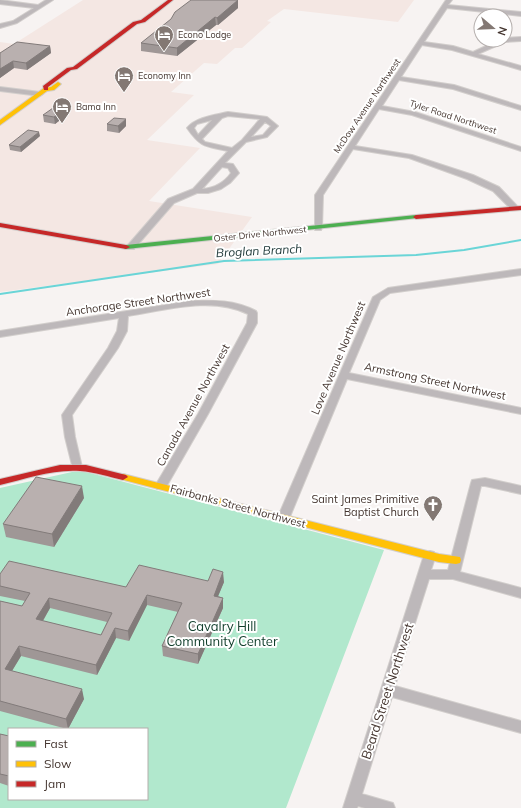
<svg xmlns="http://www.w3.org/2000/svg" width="521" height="808" viewBox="0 0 521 808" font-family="Mulish,sans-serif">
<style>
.built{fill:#f4e7e3}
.green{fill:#b1e8cd;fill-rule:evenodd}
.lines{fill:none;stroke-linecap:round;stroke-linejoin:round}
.stream{stroke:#6ad5d7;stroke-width:2}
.street-casing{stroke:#d2cecc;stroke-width:2}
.fast-casing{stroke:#d2cecc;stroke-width:2}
.slow-casing{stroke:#d2cecc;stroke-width:2}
.jam-casing{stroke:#d2cecc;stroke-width:2}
.street{fill:#bdb8ba;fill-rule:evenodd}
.fast{fill:#4caf50;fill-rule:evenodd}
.slow{fill:#ffc107;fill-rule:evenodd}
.jam{fill:#c62828;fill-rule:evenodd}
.wall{fill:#9f9796;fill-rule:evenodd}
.shaded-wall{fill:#827b7a}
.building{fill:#b9b0af;stroke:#827b7a;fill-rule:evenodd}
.labels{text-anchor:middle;stroke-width:4;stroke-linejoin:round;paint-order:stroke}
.far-poi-label{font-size:9px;fill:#44352f;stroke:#fff;text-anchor:start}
.far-street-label{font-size:9px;fill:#44352f;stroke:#fff}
.street-label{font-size:11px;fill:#44352f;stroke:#fff}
.poi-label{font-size:11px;fill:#44352f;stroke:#fff;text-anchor:end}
.water-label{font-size:12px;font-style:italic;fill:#213a3a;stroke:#fff}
.near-park-label{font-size:13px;fill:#103e2b;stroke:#fff}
.near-street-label{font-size:13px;fill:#44352f;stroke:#fff}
</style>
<rect width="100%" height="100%" fill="#f7f3f2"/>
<polygon class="built" points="83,0 414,0 398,22 284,9 267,21 271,22 242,48 235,48 217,64 204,63 171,92 194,95 147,140 200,148 149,201 252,217 218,264 0,292 0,42 14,44"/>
<path class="green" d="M 72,472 L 86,472 L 384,550 L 286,808 L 0,808 L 0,488 ZM 9,729 L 147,729 L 147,799 L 9,799 Z"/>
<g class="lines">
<polyline class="stream" points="0,294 224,261 416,255 464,250 521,240"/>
<defs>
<g id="street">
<polygon points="0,0 38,5 46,0 53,0 17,23 0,28 0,24 13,21 34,8 0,4"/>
<polygon points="446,0 452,0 448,5 521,12 521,16 447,8 424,42 453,46 473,52 499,40 505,40 505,38 521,37 521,41 505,42 478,54 521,66 521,70 452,50 422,45 401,77 454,85 521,106 521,110 453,89 399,80 382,106 415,112 521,147 521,151 412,115 379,109 355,146 412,155 473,175 499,187 519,208 518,210 512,210 493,191 467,179 409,158 353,149 323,195 322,228 321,230 315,230 315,195"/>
<polygon points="0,87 40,92 43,94 40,96 0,91"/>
<path d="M 228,112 L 267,117 L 278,126 L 267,137 L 246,142 L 225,163 L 233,164 L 239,173 L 230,183 L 221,189 L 208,193 L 197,193 L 174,203 L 134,249 L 128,249 L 128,245 L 168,199 L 193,189 L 228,151 C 205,146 201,148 187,128 C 196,117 215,115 228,112 ZM 228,116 L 260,119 L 242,140 L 232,148 L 205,142 L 202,139 L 222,118 ZM 212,120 L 198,135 L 194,128 L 197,124 ZM 265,122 L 271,126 L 263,135 L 251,137 ZM 222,167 L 228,168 L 231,173 C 224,183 214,188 202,189 Z"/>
<polygon points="521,269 521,275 390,293 380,300 349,373 521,408 521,414 347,379 289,519 287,522 279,522 277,519 373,297 388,288"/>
<path d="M 190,301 C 214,300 235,300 256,311 L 257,313 L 257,323 L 208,414 L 165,489 L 157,489 L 155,486 L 198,414 L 247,323 L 248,314 C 212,296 166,310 128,316 L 127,331 L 118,348 L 72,415 L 75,437 L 82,467 L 81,469 L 73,469 L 65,437 L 62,415 L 108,348 L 117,331 L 119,318 L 0,337 L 0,331 Z"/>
<polygon points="485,478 521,486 521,494 485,486 481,486 460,572 521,588 521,598 453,579 429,579 395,686 521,721 521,733 392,697 362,794 393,803 395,808 365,808 358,806 357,808 343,808 424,555 426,552 430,551 434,552 436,555 431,570 448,570 471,483 472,480"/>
</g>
<polygon id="fast" points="416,215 419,217 418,218 126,249 122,247 126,245"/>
<g id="slow">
<polygon points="58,82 61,84 54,90 47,91 0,125 0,120 44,88 51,87"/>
<polygon points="123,474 439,554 460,557 461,560 460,563 456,564 439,562 120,479 118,477 120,475"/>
</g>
<g id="jam">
<polygon points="168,0 173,0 145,22 137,24 77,69 71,70 48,87 48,90 44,90 43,86 67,68 73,67 133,22 141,20"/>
<polygon points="521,206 521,210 416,219 413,217 416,215"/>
<polygon points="0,223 126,245 130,247 126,249 0,227"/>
<path d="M 60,465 L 86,465 L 126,475 L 128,477 L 123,480 C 109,477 95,472 80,471 C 53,469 26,479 0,485 L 0,479 Z"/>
</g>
</defs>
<use href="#street" class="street-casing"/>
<use href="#fast" class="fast-casing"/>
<use href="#slow" class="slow-casing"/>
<use href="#jam" class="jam-casing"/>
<use href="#street" class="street"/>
<use href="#fast" class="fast"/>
<use href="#slow" class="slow"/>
<use href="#jam" class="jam"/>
</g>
<g class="wall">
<polygon points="238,0 238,8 218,25 216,25 177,56 141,51 141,43"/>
<polygon points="50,46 51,53 27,70 14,68 0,78 0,53"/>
<polygon points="43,115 64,117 55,124 44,122"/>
<polygon points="107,124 126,126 119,133 107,131"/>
<polygon points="40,136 21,152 10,150 9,145"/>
<polygon points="84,498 54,547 6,537 3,524"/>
<path d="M 0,574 L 126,587 L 208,581 L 224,582 L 218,596 L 223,598 L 223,608 L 198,664 L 163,656 L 162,646 L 178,612 L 147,605 L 129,641 L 116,638 L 97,675 L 21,656 L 12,671 L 84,699 L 68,729 L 67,729 L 0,711 L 0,601 L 22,606 L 25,601 L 0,596 ZM 50,608 L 107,622 L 101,635 L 43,621 Z"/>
<polygon points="0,734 9,736 9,786 0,783"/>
</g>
<g class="shaded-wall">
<polygon points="238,0 238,8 218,25 217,18"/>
<polygon points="215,17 216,25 177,56 177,48"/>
<polygon points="50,46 51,53 27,70 26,63"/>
<polygon points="13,61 14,68 0,78 0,69"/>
<polygon points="63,110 64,117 55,124 54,117"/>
<polygon points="126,119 126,126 119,133 118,126"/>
<polygon points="39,132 40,136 21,152 20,147"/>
<polygon points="82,486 84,498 54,547 52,534"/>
<polygon points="223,572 224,582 214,606 214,596"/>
<polygon points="147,595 147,605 129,641 128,631"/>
<polygon points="49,598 50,608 38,629 36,619"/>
<polygon points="223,598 223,608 198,664 198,654"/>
<polygon points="115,628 116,638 97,675 96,665"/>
<polygon points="19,646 21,656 7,679 5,669"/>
<polygon points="82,689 84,699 68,729 66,719"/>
</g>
<g class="building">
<polygon points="191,0 238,0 217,18 215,17 177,48 141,43 171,19 175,12"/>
<polygon points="17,42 50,46 26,63 13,61 0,69 0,53"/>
<polygon points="53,108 63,110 54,117 43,115"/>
<polygon points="114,118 126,119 118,126 107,124"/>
<polygon points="28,130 39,132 20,147 9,145"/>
<polygon points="36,477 82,486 52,534 3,524"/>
<path d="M 9,561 L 126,587 L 139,565 L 208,581 L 213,569 L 223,572 L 214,596 L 223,598 L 198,654 L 162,646 L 182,603 L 147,595 L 128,631 L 115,628 L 96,665 L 19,646 L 5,669 L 82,689 L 66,719 L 0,701 L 0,601 L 22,606 L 30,593 L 0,586 L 0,574 ZM 49,598 L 112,613 L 101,635 L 36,619 Z"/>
<polygon points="0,734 9,736 9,776 0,774"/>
</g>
<defs>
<symbol id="hotel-pin" viewBox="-11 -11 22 30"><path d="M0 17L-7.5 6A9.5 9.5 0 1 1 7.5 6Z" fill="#837873" stroke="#fff"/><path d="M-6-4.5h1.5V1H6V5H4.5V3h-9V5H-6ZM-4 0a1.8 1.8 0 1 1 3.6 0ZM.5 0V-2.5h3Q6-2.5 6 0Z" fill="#fff"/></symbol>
<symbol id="church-pin" viewBox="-11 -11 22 30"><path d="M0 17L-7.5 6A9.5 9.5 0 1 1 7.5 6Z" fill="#837873" stroke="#fff"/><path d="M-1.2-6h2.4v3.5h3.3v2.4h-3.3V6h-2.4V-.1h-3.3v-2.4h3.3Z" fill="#fff"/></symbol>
</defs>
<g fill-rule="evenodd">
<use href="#hotel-pin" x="153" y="24" width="22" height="30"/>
<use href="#hotel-pin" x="113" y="65" width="22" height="30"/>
<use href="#hotel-pin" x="51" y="96" width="22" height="30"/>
<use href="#church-pin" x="422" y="494" width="22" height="30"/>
</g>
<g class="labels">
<g class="far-poi-label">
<text x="178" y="38">Econo Lodge</text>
<text x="138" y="79">Economy Inn</text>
<text x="76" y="110">Bama Inn</text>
</g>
<g class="far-street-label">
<text transform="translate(367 106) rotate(-56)" y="3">McDow Avenue Northwest</text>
<text transform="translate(453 117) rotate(18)" y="3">Tyler Road Northwest</text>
<text transform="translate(260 234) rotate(-6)" y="3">Oster Drive Northwest</text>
</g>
<g class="street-label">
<text transform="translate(138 302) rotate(-8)" y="4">Anchorage Street Northwest</text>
<text transform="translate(338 358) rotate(-67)" y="4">Love Avenue Northwest</text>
<text transform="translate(435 381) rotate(12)" y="4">Armstrong Street Northwest</text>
<text transform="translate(193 405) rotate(-61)" y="4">Canada Avenue Northwest</text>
<text transform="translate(238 506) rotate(15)" y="4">Fairbanks Street Northwest</text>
</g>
<g class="poi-label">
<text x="419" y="503">Saint James Primitive<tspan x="419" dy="13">Baptist Church</tspan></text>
</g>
<g class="water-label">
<text transform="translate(259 251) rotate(-3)" y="4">Broglan Branch</text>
</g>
<g class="near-park-label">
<text x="222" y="631">Cavalry Hill<tspan x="222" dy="15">Community Center</tspan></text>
</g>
<g class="near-street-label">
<text transform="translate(387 691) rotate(-72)" y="5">Beard Street Northwest</text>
</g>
</g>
<rect x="8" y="728" width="140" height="72" fill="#ffffff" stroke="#b4aeac"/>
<rect x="16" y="741" width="20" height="6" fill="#4caf50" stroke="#b4aeac"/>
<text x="44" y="748" font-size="12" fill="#44352f">Fast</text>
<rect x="16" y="761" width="20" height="6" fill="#ffc107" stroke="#b4aeac"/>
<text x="44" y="768" font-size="12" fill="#44352f">Slow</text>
<rect x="16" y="781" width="20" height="6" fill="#c62828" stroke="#b4aeac"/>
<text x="44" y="788" font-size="12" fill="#44352f">Jam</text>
<g transform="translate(493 28) rotate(109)"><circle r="19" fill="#ffffff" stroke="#b4aeac"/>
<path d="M0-3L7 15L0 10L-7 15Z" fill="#837873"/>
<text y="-6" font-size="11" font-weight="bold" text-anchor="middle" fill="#44352f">N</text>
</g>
</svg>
